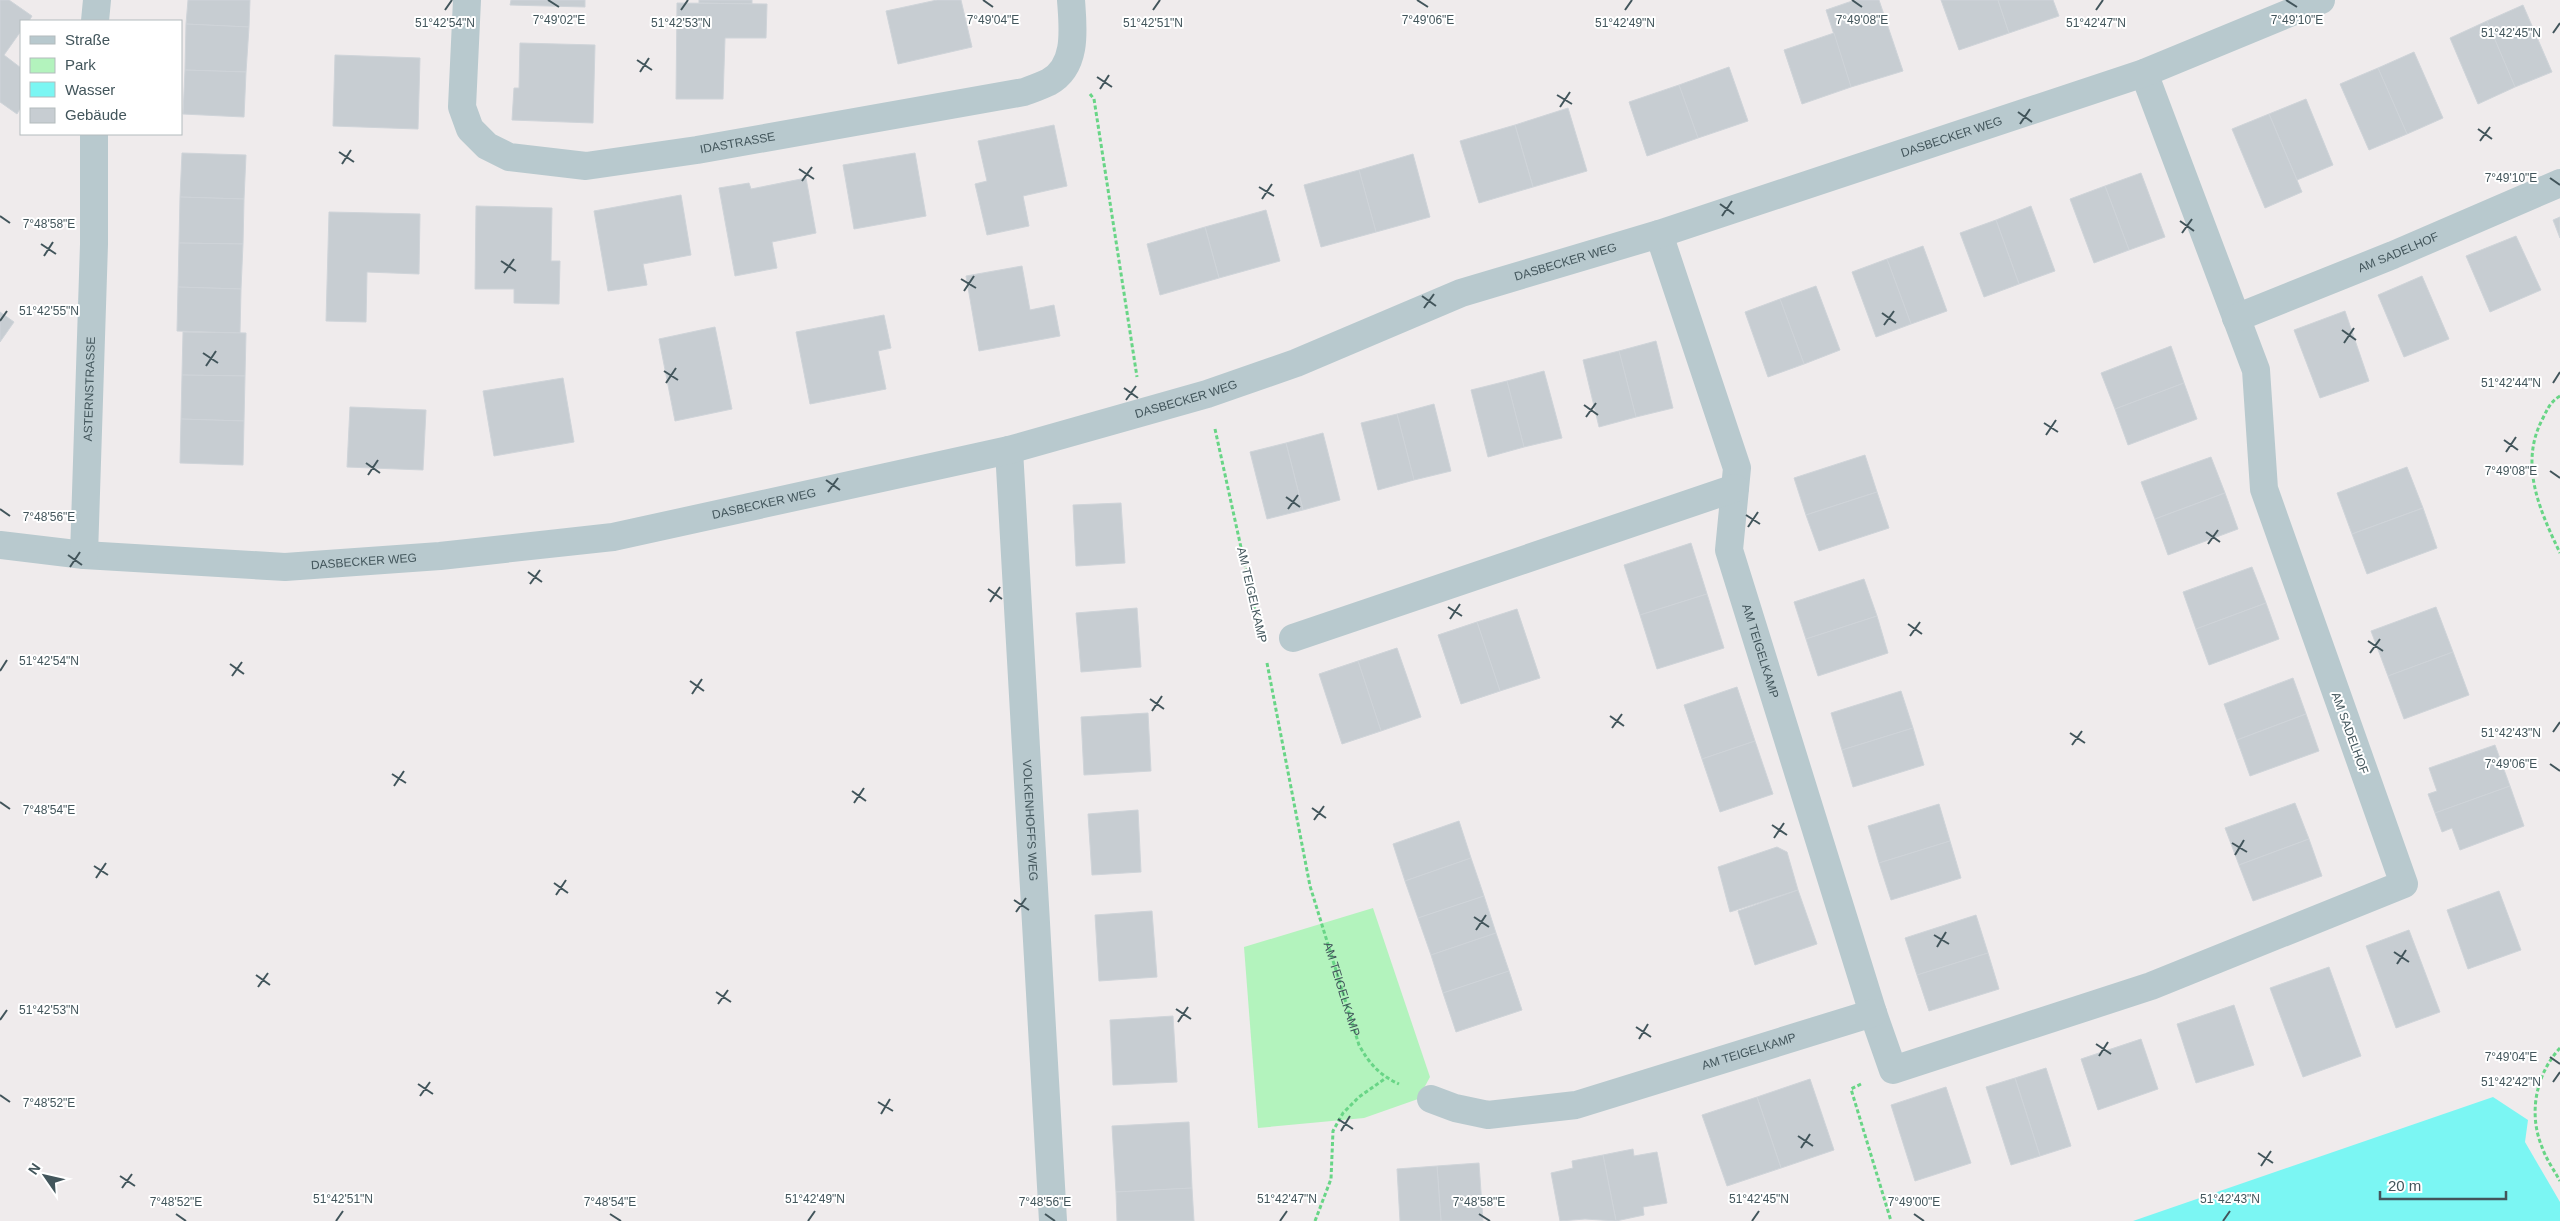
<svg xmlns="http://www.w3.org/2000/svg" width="2560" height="1221" viewBox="0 0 2560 1221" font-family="Arial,sans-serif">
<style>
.green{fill:#b3f3bd}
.water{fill:#7bf6f3}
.building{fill:#c7cdd2;stroke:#cfd4d9}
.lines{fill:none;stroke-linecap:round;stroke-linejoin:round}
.path{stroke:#68d586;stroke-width:3;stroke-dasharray:4 2.5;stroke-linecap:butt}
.street{stroke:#b8c9ce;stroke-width:28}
.ticks{fill:none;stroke:#42555b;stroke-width:2}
.labels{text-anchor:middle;stroke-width:4;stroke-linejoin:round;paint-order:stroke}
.street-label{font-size:12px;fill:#42555b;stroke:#fff}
.ticks-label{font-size:12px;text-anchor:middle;fill:#42555b;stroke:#fff;stroke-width:4;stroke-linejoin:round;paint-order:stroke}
</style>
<rect width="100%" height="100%" fill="#efebec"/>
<polygon class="green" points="1373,908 1430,1077 1418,1099 1364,1118 1258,1128 1244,947"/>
<polygon class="water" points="2493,1097 2528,1120 2525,1142 2560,1202 2560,1221 2133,1221"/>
<g class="building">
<polygon points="0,0 9,0 32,16 29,21 21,21 21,31 4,55 21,68 21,107 17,114 0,102"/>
<polygon points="188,0 250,0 249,27 186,24"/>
<polygon points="511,0 585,0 585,7 510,5"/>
<polygon points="699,0 752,0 752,4 699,3"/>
<polygon points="937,0 961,0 972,47 898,64 886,11"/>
<polygon points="1855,0 1879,0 1903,71 1851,87 1826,10"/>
<polygon points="1941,0 1998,0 2009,33 1959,50"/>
<polygon points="1998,0 2053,0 2059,16 2009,33"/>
<polygon points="677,3 767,4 766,38 725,38 723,99 676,99"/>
<polygon points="2523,5 2552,72 2515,87 2487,21"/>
<polygon points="2487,21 2515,87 2478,104 2450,38"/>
<polygon points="186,24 249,27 246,72 185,70"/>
<polygon points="1834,33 1851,87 1802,104 1784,50"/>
<polygon points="520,43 595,45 593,123 512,120 514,88 519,88"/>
<polygon points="2414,52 2443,118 2407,134 2378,68"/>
<polygon points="335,55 420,58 418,129 333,126"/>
<polygon points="1729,67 1748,121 1698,138 1679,85"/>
<polygon points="2378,68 2407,134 2369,150 2340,84"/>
<polygon points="185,70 246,72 244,117 183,114"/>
<polygon points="1679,85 1698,138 1647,156 1629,102"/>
<polygon points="2306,99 2333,165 2297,180 2269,114"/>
<polygon points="1568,108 1587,171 1533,187 1515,125"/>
<polygon points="2269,114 2302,192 2265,208 2232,129"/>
<polygon points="1054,125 1067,186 1023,196 1029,226 987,235 975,184 987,181 978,141"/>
<polygon points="1515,125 1533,187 1479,203 1460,141"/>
<polygon points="182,153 246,155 244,199 180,197"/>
<polygon points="915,153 926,216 854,229 843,165"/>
<polygon points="1413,154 1430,217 1376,232 1359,170"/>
<polygon points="1359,170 1376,232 1321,247 1304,185"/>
<polygon points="2141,173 2165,237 2129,250 2105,186"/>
<polygon points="806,178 816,233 772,242 777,268 735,276 719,188 749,183 751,189"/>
<polygon points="2105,186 2129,250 2094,263 2070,199"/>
<polygon points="681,195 691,255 643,264 647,285 608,291 594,211"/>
<polygon points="180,197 244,199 243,244 179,243"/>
<polygon points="476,206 552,208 551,261 560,261 559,304 514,303 514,289 475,289"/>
<polygon points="2031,206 2055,271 2019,284 1996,220"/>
<polygon points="1266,210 1280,261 1219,278 1205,227"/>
<polygon points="329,212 420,214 419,274 367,272 366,322 326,321"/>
<polygon points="2560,217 2560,238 2553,220"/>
<polygon points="1996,220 2019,284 1984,297 1960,233"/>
<polygon points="1205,227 1219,278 1160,295 1147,244"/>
<polygon points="2516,236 2541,290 2490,312 2466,256"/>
<polygon points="179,243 243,244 241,289 178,287"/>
<polygon points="1923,246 1947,311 1911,324 1887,259"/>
<polygon points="1887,259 1911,324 1876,337 1852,272"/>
<polygon points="1022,266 1030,310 1054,305 1060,336 979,351 966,276"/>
<polygon points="2422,276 2449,339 2404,357 2378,295"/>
<polygon points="1816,286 1840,350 1804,364 1780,299"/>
<polygon points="178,287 241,289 240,333 177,331"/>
<polygon points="1780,299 1804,364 1768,377 1745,312"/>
<polygon points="2345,311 2369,381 2320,398 2294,330"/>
<polygon points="0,312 14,322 0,342"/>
<polygon points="884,315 891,348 878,351 886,389 810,404 796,332"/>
<polygon points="715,327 732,409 675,421 659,339"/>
<polygon points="183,332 246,333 245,376 182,375"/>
<polygon points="1656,341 1673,408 1636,417 1619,351"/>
<polygon points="2171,346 2184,383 2115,409 2101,373"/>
<polygon points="1619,351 1636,417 1599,427 1583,360"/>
<polygon points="1544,371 1562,438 1524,447 1507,381"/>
<polygon points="182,375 245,376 244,421 181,419"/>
<polygon points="563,378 574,442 494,456 483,391"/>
<polygon points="1507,381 1524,447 1488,457 1471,390"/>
<polygon points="2184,383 2197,419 2128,445 2115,409"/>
<polygon points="1434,404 1451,471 1414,480 1397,414"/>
<polygon points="350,407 426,410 423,470 347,467"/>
<polygon points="1397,414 1414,480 1378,490 1361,423"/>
<polygon points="181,419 244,421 243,465 180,463"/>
<polygon points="1323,433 1340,500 1303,510 1286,443"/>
<polygon points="1286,443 1303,510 1267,519 1250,452"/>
<polygon points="1865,455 1877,492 1806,515 1794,478"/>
<polygon points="2211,457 2225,493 2155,519 2141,482"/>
<polygon points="2407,467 2423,508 2352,534 2337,493"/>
<polygon points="1877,492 1889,528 1819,551 1806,515"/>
<polygon points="2225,493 2238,529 2168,555 2155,519"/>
<polygon points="1121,503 1125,563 1076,566 1073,505"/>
<polygon points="2423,508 2437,548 2367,574 2352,534"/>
<polygon points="1691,543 1707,594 1640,615 1624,565"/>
<polygon points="2252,567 2266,603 2196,629 2183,592"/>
<polygon points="1864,579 1877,616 1806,639 1794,602"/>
<polygon points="1707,594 1724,648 1657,669 1640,615"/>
<polygon points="2266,603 2279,639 2209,665 2196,629"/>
<polygon points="2436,607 2453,652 2388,676 2371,631"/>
<polygon points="1137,608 1141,667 1081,672 1076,613"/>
<polygon points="1517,609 1540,678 1500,691 1477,622"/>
<polygon points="1877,616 1888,653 1818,676 1806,639"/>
<polygon points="1477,622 1500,691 1461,704 1438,635"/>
<polygon points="1397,648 1421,717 1381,731 1358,661"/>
<polygon points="2453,652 2469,695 2404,719 2388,676"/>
<polygon points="1358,661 1381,731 1342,744 1319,674"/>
<polygon points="2293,678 2306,714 2237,740 2224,704"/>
<polygon points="1737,687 1755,741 1702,759 1684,705"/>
<polygon points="1901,691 1913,728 1842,750 1831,713"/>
<polygon points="1148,713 1151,771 1084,775 1081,717"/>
<polygon points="2306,714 2319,751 2250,776 2237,740"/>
<polygon points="1913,728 1924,765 1853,787 1842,750"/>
<polygon points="1755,741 1773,794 1720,812 1702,759"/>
<polygon points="2495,745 2510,786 2435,813 2428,794 2437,791 2429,768"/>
<polygon points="2510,786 2524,826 2460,850 2452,828 2442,832 2435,813"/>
<polygon points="2295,803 2309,839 2239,865 2225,828"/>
<polygon points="1939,804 1950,841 1879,863 1868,826"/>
<polygon points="1138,810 1141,872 1092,875 1088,814"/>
<polygon points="1459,821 1471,858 1405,881 1393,844"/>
<polygon points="2309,839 2322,876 2253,901 2239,865"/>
<polygon points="1950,841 1961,878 1891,900 1879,863"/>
<polygon points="1777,847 1787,852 1798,890 1730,912 1718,867"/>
<polygon points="1471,858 1484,896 1418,918 1405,881"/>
<polygon points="1798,890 1817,944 1755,965 1738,911"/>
<polygon points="2499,891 2521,950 2468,969 2447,910"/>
<polygon points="1484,896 1496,933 1431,955 1418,918"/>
<polygon points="1152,911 1157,977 1099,981 1095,915"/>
<polygon points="1976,915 1988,953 1917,975 1905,938"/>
<polygon points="2409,930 2440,1012 2396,1028 2366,946"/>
<polygon points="1496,933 1509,971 1443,993 1431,955"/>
<polygon points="1988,953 1999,989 1929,1011 1917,975"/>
<polygon points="2329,967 2361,1056 2303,1077 2270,988"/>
<polygon points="1509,971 1522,1010 1456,1032 1443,993"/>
<polygon points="2234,1005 2254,1065 2196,1083 2177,1024"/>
<polygon points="1173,1016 1177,1082 1113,1085 1110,1020"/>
<polygon points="2141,1039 2158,1089 2098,1110 2081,1059"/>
<polygon points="2046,1068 2071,1146 2040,1156 2015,1078"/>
<polygon points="2015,1078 2040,1156 2011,1165 1986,1087"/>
<polygon points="1810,1079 1834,1150 1781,1168 1757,1097"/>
<polygon points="1946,1087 1971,1163 1915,1181 1891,1105"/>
<polygon points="1757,1097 1781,1168 1727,1186 1702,1115"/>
<polygon points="1189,1122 1192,1188 1116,1192 1112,1126"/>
<polygon points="1633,1149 1634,1156 1657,1152 1667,1203 1643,1207 1644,1215 1616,1221 1603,1155"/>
<polygon points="1603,1155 1616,1221 1585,1219 1560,1221 1551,1173 1573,1168 1572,1161"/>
<polygon points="1479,1163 1483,1221 1441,1221 1437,1166"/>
<polygon points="1437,1166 1441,1221 1400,1221 1397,1169"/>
<polygon points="1192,1188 1194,1221 1117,1221 1116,1192"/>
</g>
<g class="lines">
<g class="path">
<polyline points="1090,94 1094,99 1137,377"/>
<path d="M 2560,396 C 2550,402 2547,410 2542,420 C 2519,465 2540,511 2560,553"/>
<polyline points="1215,429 1258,625"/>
<path id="s1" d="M 1267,663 L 1310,886 L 1359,1045 C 1369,1063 1379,1075 1399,1084"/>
<path d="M 2560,1048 C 2536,1074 2528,1113 2542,1147 C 2546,1159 2554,1170 2560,1181"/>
<polyline points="1861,1084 1851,1089 1891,1221"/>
<polyline points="1315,1221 1331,1179 1333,1131 1343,1113 1359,1097 1386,1078"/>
</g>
<g class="street">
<path id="s2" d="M 467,0 L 462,107 L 470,129 L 487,146 L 509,157 L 586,166 L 697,150 L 1024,92 C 1032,89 1041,86 1049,82 C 1078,66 1073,28 1071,0"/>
<polyline points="95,21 97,0"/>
<path id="s3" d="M 1659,234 L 1737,468 L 1729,550 L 1873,1013 L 1893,1070 L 2151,986 L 2404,884 L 2264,489 L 2256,370 L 2144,73"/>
<path id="s4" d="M 2236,318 L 2393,255 L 2560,183"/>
<path id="s5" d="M 1009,450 L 1053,1221"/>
<path id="s6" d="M 0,545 L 84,555 L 285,567 L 440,556 L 613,537 L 1009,450 L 1207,394 L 1296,363 L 1461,293 L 1659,234 L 2144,73 L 2321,0"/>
<path id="s7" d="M 84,555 L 94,244 L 94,134"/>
<polyline points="1293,638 1735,488"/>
<path id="s8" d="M 1431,1099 L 1455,1108 L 1488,1115 L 1576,1105 L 1873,1013"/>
</g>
</g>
<path class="ticks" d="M 548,0 L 559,7M 983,0 L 993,7M 1417,0 L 1428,7M 1852,0 L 1862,7M 2286,0 L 2297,7M 445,10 L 452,0M 681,10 L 688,0M 1153,10 L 1160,0M 1625,10 L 1632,0M 2096,10 L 2103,0M 2553,33 L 2560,23M 637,60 L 652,70M 640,72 L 649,58M 1097,77 L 1112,87M 1100,89 L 1109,75M 1557,95 L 1572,104M 1560,107 L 1570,92M 2018,112 L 2032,122M 2020,124 L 2030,109M 2478,129 L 2492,139M 2480,141 L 2490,127M 339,152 L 354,162M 342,164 L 351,150M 799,169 L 814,179M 2550,178 L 2560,185M 802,181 L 812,167M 1259,187 L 1274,196M 1262,199 L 1272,184M 1720,204 L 1734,214M 0,216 L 10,223M 1722,216 L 1732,201M 2180,221 L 2194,231M 2182,233 L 2192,219M 41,244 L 56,254M 44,256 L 53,242M 501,261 L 516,271M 504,273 L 514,259M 961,279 L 976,288M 964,291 L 974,276M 1422,296 L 1436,306M 1424,308 L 1434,294M 1882,313 L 1896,323M 0,321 L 7,311M 1884,325 L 1894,311M 2342,330 L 2356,340M 2344,343 L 2354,328M 203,353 L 218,363M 206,366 L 216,351M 664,371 L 678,380M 666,383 L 676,368M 2553,383 L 2560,372M 1124,388 L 1138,398M 1126,400 L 1136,386M 1584,405 L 1598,415M 1586,417 L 1596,403M 2044,423 L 2058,432M 2046,435 L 2056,420M 2504,440 L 2518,450M 2506,452 L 2516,437M 366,463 L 380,473M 2550,471 L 2560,478M 368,475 L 378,460M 826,480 L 840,490M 828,492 L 838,478M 1286,497 L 1300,507M 0,509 L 10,516M 1288,509 L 1298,495M 1746,515 L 1760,524M 1748,527 L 1758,512M 2206,532 L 2220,542M 2208,544 L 2218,530M 68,555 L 82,565M 70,567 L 80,552M 528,572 L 542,582M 530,584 L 540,570M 988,589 L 1002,599M 990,602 L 1000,587M 1448,607 L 1462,616M 1450,619 L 1460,604M 1908,624 L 1922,634M 1910,636 L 1920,622M 2368,641 L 2383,651M 2370,653 L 2380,639M 230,664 L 244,674M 0,671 L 7,660M 232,676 L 242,662M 690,681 L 704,691M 692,694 L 702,679M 1150,699 L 1164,709M 1152,711 L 1162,696M 1610,716 L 1624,726M 1612,728 L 1622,714M 2553,732 L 2560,722M 2070,733 L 2085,743M 2072,745 L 2082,731M 2550,764 L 2560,771M 392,774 L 406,783M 394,786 L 404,771M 852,791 L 866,801M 0,802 L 10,809M 854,803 L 864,788M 1312,808 L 1326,818M 1314,820 L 1324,806M 1772,825 L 1787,835M 1774,838 L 1784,823M 2232,843 L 2247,852M 2235,855 L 2244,840M 94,866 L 108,875M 96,878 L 106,863M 554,883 L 568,893M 556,895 L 566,880M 1014,900 L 1029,910M 1016,912 L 1026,898M 1474,917 L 1489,927M 1476,930 L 1486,915M 1934,935 L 1949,944M 1937,947 L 1946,932M 2394,952 L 2409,962M 2397,964 L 2406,950M 256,975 L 270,985M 258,987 L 268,973M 716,992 L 731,1002M 718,1004 L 728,990M 1176,1009 L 1191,1019M 0,1020 L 7,1010M 1178,1022 L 1188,1007M 1636,1027 L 1651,1037M 1639,1039 L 1648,1024M 2096,1044 L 2111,1054M 2099,1056 L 2108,1042M 2550,1057 L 2560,1064M 2553,1082 L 2560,1072M 418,1084 L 433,1094M 0,1095 L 10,1102M 420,1096 L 430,1082M 878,1102 L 893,1111M 881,1114 L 890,1099M 1338,1119 L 1353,1129M 1341,1131 L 1350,1116M 1798,1136 L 1813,1146M 1801,1148 L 1810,1134M 2258,1153 L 2273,1163M 2261,1166 L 2271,1151M 120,1176 L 135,1186M 122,1188 L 132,1174M 176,1214 L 186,1221M 610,1214 L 621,1221M 1045,1214 L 1055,1221M 1479,1214 L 1490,1221M 1914,1214 L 1924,1221M 336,1221 L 343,1211M 808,1221 L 815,1211M 1280,1221 L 1287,1211M 1752,1221 L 1759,1211M 2223,1221 L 2230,1211"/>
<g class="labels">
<g class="street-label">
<text dy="4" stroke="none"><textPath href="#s6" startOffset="2015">DASBECKER WEG</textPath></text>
<text dy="4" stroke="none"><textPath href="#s2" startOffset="410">IDASTRASSE</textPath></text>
<text dy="4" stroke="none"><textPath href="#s4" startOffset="175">AM SADELHOF</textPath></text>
<text dy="4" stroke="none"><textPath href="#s6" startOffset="1609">DASBECKER WEG</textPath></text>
<text dy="4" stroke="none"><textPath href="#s7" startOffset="166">ASTERNSTRASSE</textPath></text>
<text dy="4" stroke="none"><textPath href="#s6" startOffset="1205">DASBECKER WEG</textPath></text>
<text dy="4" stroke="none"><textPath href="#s6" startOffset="770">DASBECKER WEG</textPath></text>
<text dy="4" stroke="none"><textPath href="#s6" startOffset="365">DASBECKER WEG</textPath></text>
<text transform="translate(1252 595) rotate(77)" y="4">AM TEIGELKAMP</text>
<text dy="4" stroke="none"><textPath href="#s3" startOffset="435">AM TEIGELKAMP</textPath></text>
<text transform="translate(2350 733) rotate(70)" y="4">AM SADELHOF</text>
<text dy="4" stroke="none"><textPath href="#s5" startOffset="371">VOLKENHOFFS WEG</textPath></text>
<text dy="4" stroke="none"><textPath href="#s1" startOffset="335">AM TEIGELKAMP</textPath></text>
<text dy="4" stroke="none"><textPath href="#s8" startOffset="329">AM TEIGELKAMP</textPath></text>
</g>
</g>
<g class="ticks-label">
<text x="559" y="24">7°49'02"E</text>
<text x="993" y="24">7°49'04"E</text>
<text x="1428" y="24">7°49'06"E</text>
<text x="1862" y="24">7°49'08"E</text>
<text x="2297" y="24">7°49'10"E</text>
<text x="445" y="27">51°42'54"N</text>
<text x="681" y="27">51°42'53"N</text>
<text x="1153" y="27">51°42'51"N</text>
<text x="1625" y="27">51°42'49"N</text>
<text x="2096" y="27">51°42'47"N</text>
<text x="2511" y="37">51°42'45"N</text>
<text x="2511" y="182">7°49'10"E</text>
<text x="49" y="228">7°48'58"E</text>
<text x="49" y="315">51°42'55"N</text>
<text x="2511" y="387">51°42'44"N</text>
<text x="2511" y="475">7°49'08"E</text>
<text x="49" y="521">7°48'56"E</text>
<text x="49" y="665">51°42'54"N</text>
<text x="2511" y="737">51°42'43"N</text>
<text x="2511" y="768">7°49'06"E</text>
<text x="49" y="814">7°48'54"E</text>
<text x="49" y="1014">51°42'53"N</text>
<text x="2511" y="1061">7°49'04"E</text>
<text x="2511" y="1086">51°42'42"N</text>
<text x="49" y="1107">7°48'52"E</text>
<text x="343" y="1203">51°42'51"N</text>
<text x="815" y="1203">51°42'49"N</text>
<text x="1287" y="1203">51°42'47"N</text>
<text x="1759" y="1203">51°42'45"N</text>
<text x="2230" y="1203">51°42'43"N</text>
<text x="176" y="1206">7°48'52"E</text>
<text x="610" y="1206">7°48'54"E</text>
<text x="1045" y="1206">7°48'56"E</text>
<text x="1479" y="1206">7°48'58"E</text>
<text x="1914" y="1206">7°49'00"E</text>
</g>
<rect x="20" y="20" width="162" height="115" fill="#ffffff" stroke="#b3bbbd"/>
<rect x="30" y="36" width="25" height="8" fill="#b8c9ce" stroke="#b3bbbd"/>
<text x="65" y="45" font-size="15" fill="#42555b">Straße</text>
<rect x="30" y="58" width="25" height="15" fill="#b3f3bd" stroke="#b3bbbd"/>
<text x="65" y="70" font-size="15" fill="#42555b">Park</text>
<rect x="30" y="82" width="25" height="15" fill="#7bf6f3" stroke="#b3bbbd"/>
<text x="65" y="95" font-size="15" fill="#42555b">Wasser</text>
<rect x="30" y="108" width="25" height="15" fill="#c7cdd2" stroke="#b3bbbd"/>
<text x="65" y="120" font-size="15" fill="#42555b">Gebäude</text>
<g transform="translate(45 1176) rotate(304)" stroke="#ffffff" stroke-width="4" paint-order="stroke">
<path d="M0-4L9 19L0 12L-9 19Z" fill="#42555b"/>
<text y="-8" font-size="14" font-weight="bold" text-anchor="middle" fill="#42555b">N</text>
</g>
<path d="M2380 1191v8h126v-8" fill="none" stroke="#42555b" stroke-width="2.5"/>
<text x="2388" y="1191" font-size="15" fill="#42555b" stroke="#ffffff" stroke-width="4" paint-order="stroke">20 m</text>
</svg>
